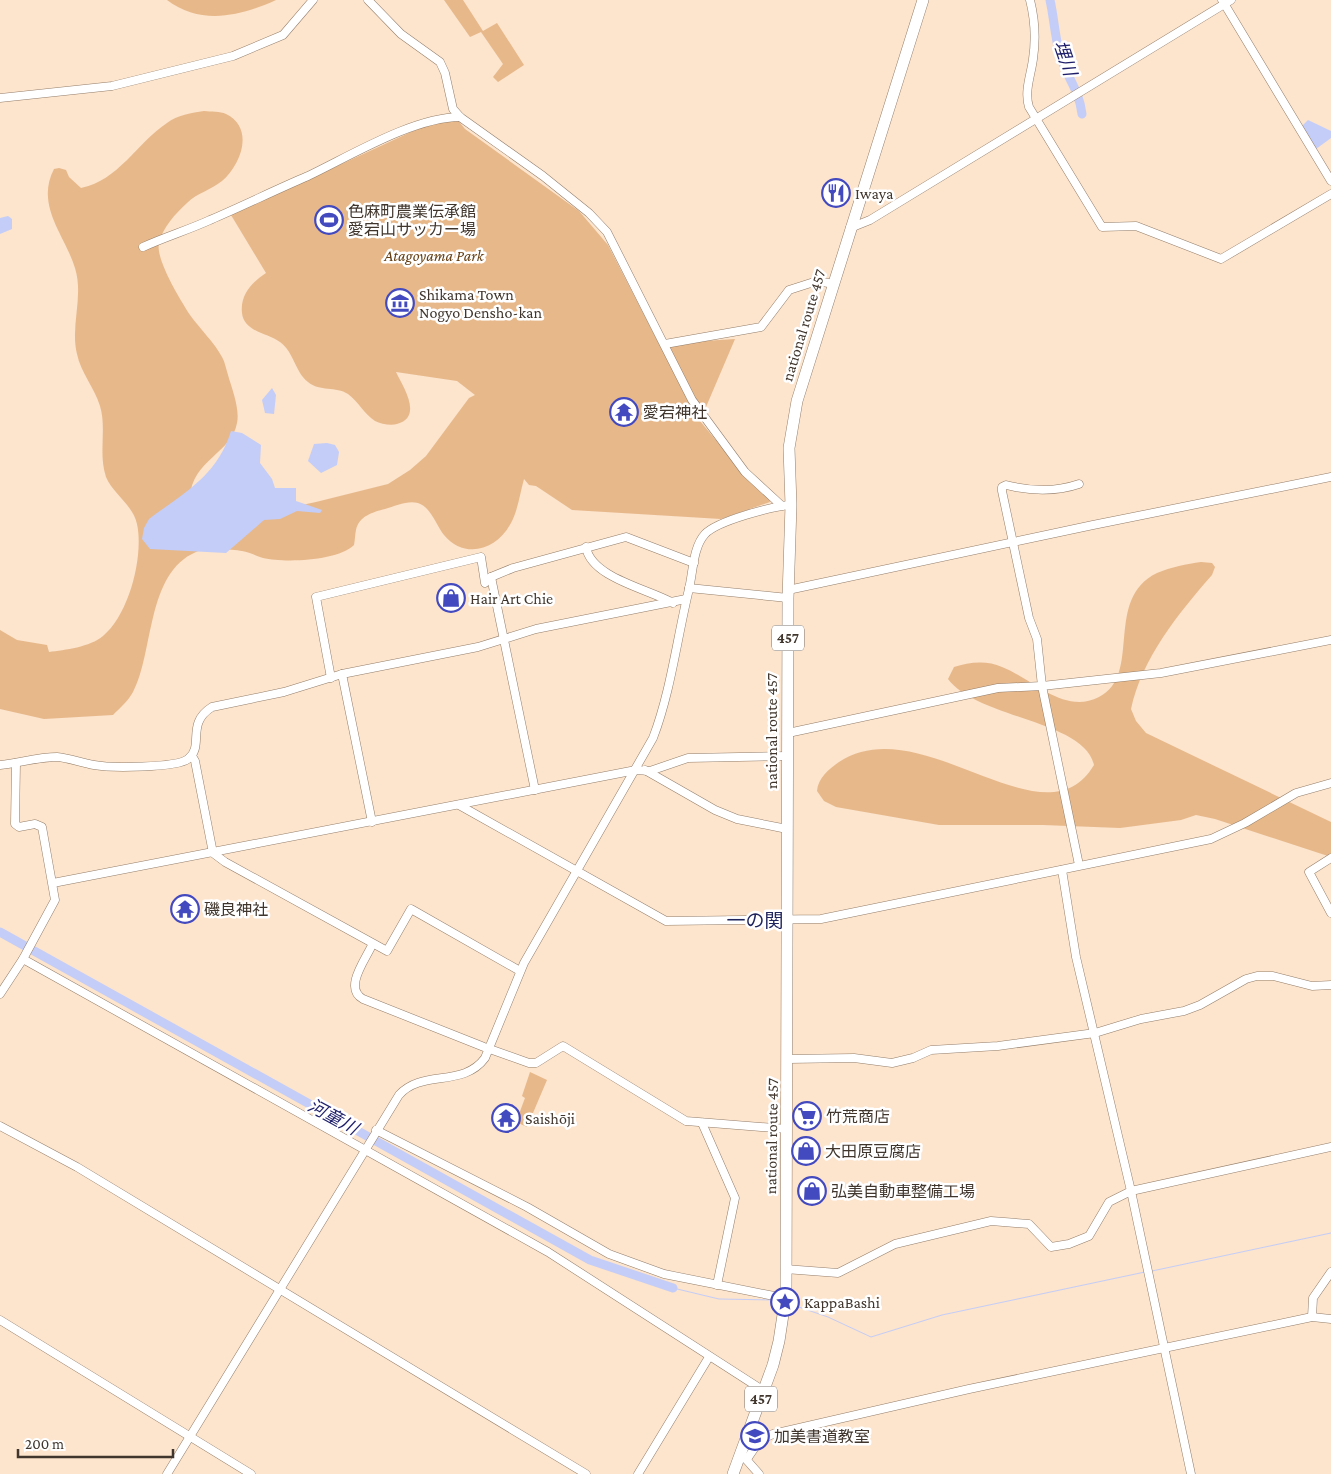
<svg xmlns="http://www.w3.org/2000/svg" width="1331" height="1474" viewBox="0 0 1331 1474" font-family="'Crimson Pro','Noto Sans JP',serif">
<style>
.green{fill:#e7b88a}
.water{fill:#c4cdf7}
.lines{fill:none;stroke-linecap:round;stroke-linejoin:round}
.stream{stroke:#c4cdf7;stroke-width:1}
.river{stroke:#c4cdf7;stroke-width:9}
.minor-casing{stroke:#947e6a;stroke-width:9}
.highway-casing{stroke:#947e6a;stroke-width:12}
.minor{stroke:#fff;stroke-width:8}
.highway{stroke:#fff;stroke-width:11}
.labels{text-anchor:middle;stroke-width:5;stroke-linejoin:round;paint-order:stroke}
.shield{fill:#fff;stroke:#79726c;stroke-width:1}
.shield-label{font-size:15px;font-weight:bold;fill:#40362d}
.poi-label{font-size:16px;fill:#40362d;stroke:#fff;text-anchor:start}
.park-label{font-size:16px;font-style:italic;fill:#643e12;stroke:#fff}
.street-label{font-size:16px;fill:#40362d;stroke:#fff}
.water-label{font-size:18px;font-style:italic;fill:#1e1e6a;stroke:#fff}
.quarter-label{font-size:19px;fill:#20255e;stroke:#fff}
</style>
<rect width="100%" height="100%" fill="#fce4cd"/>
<g class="green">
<path d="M 167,0 L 276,0 C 241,16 201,26 167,0 Z"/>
<polygon points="444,0 463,0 483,31 497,23 524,65 498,82 493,77 503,64 481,32 470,37"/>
<path d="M 204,111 C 211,112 220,111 226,114 C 255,128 241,165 222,181 C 211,190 197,193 187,203 C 175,214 163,227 159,243 C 155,259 181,301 190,315 C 200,329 214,342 222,357 C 225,362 226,369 228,375 C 232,389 240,409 237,423 C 232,453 192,460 190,497 L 241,518 L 316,502 L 388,484 L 410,470 L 426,456 L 469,398 L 475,395 L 457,381 L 396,372 C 402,385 424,417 397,424 C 391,426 381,424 375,421 C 364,414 358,401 348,394 C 336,386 320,392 308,382 C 295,372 294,352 280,342 C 268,333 244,332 242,313 C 240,295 252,282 266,273 L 231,215 L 452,113 L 465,129 L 579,211 L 608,245 L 659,344 L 735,339 L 700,421 L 744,474 L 767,494 L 770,502 L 721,519 L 572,510 L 536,486 L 529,485 L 524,479 C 520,493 518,510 511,523 C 497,550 465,560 444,535 C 436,525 431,507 418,503 C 408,500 395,506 385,509 C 373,512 359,516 356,530 C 355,534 355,540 354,545 C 338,561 285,563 263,558 C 256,556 249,552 242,551 C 232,549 205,548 196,552 C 146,573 154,653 133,692 C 128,701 120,708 113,715 L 44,719 L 0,709 L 0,630 L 17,640 L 47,645 L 49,652 C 65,650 90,647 103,636 C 129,615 144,556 137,524 C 133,505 113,494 106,477 C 98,453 107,429 100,406 C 94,387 81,373 77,354 C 70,325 84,297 75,268 C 65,235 35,206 54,169 L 59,168 L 66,170 L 69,177 L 81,188 C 118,181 137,143 167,123 C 177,115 192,113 204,111 Z"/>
<path d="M 1201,562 L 1212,563 L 1215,567 L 1212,575 C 1178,614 1142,658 1131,709 L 1136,721 L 1146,733 L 1331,822 L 1331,857 L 1215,819 L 1196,815 L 1181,820 L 1120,828 L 1043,825 L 939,825 L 836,807 L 824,801 L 817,791 C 818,778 829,769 839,762 C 922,707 1044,849 1094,765 C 1084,720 978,719 948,679 L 954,667 C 969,662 987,660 1002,667 C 1033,679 1064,715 1099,697 C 1143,675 1103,599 1157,573 C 1171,567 1187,564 1201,562 Z"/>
<polygon points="530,1072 547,1080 527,1127 516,1122 525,1098 522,1096"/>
</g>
<g class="water">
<polygon points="1308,120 1331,131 1331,138 1316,149 1301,127"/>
<polygon points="8,216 12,219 12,229 0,234 0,218"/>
<polygon points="272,388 276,395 274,414 265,413 262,400"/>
<path d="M 231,431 L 242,433 L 261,445 L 260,463 L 272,479 L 275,488 L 296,488 L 296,501 L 322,510 L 320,513 L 297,511 L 280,519 L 264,520 L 226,553 L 150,549 L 142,539 L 144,528 L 149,519 C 185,492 217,476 231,431 Z"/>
<polygon points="327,443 335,445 339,452 337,465 321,473 308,461 314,444"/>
</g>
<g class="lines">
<g class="stream">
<polyline points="1152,1271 1331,1233"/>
<polyline points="673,1288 719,1299 774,1300"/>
<polyline points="790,1304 828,1317 871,1337 942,1315 1145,1272"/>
</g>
<g class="river">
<path d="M 1050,0 C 1054,18 1055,38 1060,55 C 1067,78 1079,89 1082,114"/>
<polyline points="0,932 590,1260 673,1288"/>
</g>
<defs>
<g id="minor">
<polyline points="368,0 401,34 440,62 445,73 453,109 460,117 543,176 589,213 607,232 692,400 745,472 782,506"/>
<path d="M 1030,0 C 1035,20 1036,39 1033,59 C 1031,75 1024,91 1029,107 L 1102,227 L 1136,226 L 1221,259 L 1331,194"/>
<polyline points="1222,0 1331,181"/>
<polyline points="0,98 112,86 233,56 283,35 313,0"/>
<polyline points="850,228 870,220 1231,0"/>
<path d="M 143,247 C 165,237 188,230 210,220 C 243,206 275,190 308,176 C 350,156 414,117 460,117"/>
<polyline points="665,344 761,327 789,290 817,281 834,284"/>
<path d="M 1079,484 C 1056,492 1029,491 1006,485 L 1002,487 L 1002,491 L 1029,618 L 1037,639 L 1042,686 L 1079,865"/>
<path d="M 586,547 C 591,578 649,589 673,603"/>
<polyline points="491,577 535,790"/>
<polyline points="689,588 788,598"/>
<polyline points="788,590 1093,525 1331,477"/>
<polyline points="342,674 372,822"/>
<polyline points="331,678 316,597 481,557 485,583 491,577 513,568 626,537 694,563"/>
<polyline points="788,733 998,688 1042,686 1161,673 1331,640"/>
<polyline points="192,756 195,761 213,853 225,862 387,951 411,909 520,971"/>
<path d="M 0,765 C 19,763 38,757 57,757 C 69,758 82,763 94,765 C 110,768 176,768 188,759 C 205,746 185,724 212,707 L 284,692 L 342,674 L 478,647 L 536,629 L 686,599"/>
<polyline points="645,770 715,810 737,819 787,829"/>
<polyline points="459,805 666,921 821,919 1211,839 1245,823 1296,793 1331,783"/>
<polyline points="1331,858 1309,872 1331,913"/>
<polyline points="1062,870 1076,957 1131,1191 1191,1474"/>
<polyline points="53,883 636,770 650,771 688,758 787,756"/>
<path d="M 372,945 C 366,959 343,988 363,999 L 484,1047 L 529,1063 L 536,1063 L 563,1046 L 686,1121 L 787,1129"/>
<polyline points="23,959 548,1252 764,1391"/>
<polyline points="0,994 23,959 55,900 42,827 35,824 19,827 15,824 16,763"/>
<polyline points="788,1059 854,1058 892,1063 913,1058 931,1050 998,1046 1095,1033 1141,1019 1184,1011 1200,1005 1246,979 1257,976 1273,976 1312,986 1331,985"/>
<polyline points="702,1123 735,1198 717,1285"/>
<polyline points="0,1126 77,1167 586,1474"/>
<polyline points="376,1130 527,1207 609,1254 664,1274 779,1297 786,1295"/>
<polyline points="785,1269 838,1273 895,1244 991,1221 1029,1224 1051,1247 1069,1244 1089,1236 1109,1202 1131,1191 1331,1147"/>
<polyline points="1312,1317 1313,1298 1331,1272"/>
<polyline points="0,1320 251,1474"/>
<polyline points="744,1457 759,1474"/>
<polyline points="747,1459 760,1440 773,1434 969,1389 1312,1317 1331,1319"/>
<path d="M 167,1474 L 399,1095 C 422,1069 463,1088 485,1058 L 524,963 L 653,738 C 671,691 677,638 689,589 C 693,572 693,547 705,534 C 717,521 773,506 791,505"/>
<polyline points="638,1474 709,1357"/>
</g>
<polyline id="highway" points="733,1474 773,1365 779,1341 786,1295 788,598 791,505 789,448 797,401 923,0"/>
</defs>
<use href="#minor" class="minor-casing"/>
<use href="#highway" class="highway-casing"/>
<use href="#minor" class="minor"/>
<use href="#highway" class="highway"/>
</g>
<defs>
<symbol id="restaurant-ring" viewBox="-11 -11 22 22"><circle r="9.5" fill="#fff" stroke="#4349be" stroke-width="1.5"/><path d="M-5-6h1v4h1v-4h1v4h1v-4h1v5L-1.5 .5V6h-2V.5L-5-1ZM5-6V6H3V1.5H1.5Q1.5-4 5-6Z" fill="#4349be"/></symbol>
<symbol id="stadium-ring" viewBox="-11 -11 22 22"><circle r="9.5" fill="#fff" stroke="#4349be" stroke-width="1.5"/><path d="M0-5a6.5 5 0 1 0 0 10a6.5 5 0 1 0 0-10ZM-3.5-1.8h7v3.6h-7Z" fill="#4349be"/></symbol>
<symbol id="museum-ring" viewBox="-11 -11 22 22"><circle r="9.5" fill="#fff" stroke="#4349be" stroke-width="1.5"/><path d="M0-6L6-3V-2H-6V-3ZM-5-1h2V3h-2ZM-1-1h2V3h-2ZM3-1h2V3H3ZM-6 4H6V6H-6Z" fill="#4349be"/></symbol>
<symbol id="temple-ring" viewBox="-11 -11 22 22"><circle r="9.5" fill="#fff" stroke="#4349be" stroke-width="1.5"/><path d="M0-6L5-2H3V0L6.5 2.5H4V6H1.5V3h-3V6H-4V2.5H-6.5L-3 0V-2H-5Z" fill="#4349be"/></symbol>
<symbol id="shop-ring" viewBox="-11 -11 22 22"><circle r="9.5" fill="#fff" stroke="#4349be" stroke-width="1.5"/><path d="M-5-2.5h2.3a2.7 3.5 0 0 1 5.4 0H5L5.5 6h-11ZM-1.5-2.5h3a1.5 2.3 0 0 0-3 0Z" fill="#4349be"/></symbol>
<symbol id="supermarket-ring" viewBox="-11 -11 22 22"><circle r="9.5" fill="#fff" stroke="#4349be" stroke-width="1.5"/><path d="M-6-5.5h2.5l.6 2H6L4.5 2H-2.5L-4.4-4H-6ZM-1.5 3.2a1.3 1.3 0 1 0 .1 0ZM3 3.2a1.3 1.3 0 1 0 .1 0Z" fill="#4349be"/></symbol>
<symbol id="sight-ring" viewBox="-11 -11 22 22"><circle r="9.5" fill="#fff" stroke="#4349be" stroke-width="1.5"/><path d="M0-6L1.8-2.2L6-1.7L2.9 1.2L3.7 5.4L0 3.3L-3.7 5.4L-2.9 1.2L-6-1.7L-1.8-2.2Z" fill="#4349be"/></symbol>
<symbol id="school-ring" viewBox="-11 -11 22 22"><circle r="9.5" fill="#fff" stroke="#4349be" stroke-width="1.5"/><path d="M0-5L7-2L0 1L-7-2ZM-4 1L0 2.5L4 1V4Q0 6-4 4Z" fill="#4349be"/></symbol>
</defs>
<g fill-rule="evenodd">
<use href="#restaurant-ring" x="820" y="177" width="32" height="32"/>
<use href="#stadium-ring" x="313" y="204" width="32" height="32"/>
<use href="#museum-ring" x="384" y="287" width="32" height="32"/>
<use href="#temple-ring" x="608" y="396" width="32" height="32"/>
<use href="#shop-ring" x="435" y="582" width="32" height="32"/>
<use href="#temple-ring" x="169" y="893" width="32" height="32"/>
<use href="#supermarket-ring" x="791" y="1100" width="32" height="32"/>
<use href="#temple-ring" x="490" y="1102" width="32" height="32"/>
<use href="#shop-ring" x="790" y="1135" width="32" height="32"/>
<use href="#shop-ring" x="796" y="1175" width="32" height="32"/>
<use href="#sight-ring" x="769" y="1286" width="32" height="32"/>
<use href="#school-ring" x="739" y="1420" width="32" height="32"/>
</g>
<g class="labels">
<g class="shield">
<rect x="772" y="625.5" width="32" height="25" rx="4"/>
<rect x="745" y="1386.5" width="32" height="25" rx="4"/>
</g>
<g class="shield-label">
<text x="788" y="643">457</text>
<text x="761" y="1404">457</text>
</g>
<g class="poi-label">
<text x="855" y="199">Iwaya</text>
<text x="348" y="217">色麻町農業伝承館<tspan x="348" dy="18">愛宕山サッカー場</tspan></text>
<text x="419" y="300">Shikama Town<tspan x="419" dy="18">Nogyo Densho-kan</tspan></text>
<text x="643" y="418">愛宕神社</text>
<text x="470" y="604">Hair Art Chie</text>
<text x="204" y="915">磯良神社</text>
<text x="826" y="1122">竹荒商店</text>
<text x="525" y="1124">Saishōji</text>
<text x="825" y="1157">大田原豆腐店</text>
<text x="831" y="1197">弘美自動車整備工場</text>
<text x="804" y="1308">KappaBashi</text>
<text x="774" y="1442">加美書道教室</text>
</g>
<g class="park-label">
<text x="434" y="261">Atagoyama Park</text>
</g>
<g class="street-label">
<text transform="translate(803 325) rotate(-73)" y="6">national route 457</text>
<text transform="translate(771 731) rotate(-90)" y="6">national route 457</text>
<text transform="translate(771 1136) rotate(-89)" y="6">national route 457</text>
</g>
<g class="water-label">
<text transform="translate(1065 58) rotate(71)" y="6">埋川</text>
<text transform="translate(333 1117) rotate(29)" y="6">河童川</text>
</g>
<g class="quarter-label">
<text x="755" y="927">一の関</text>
</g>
</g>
<path d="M18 1449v8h155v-8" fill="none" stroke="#40362d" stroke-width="2.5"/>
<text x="25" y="1449" font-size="15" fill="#40362d" stroke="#ffffff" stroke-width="4" paint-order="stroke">200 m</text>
</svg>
